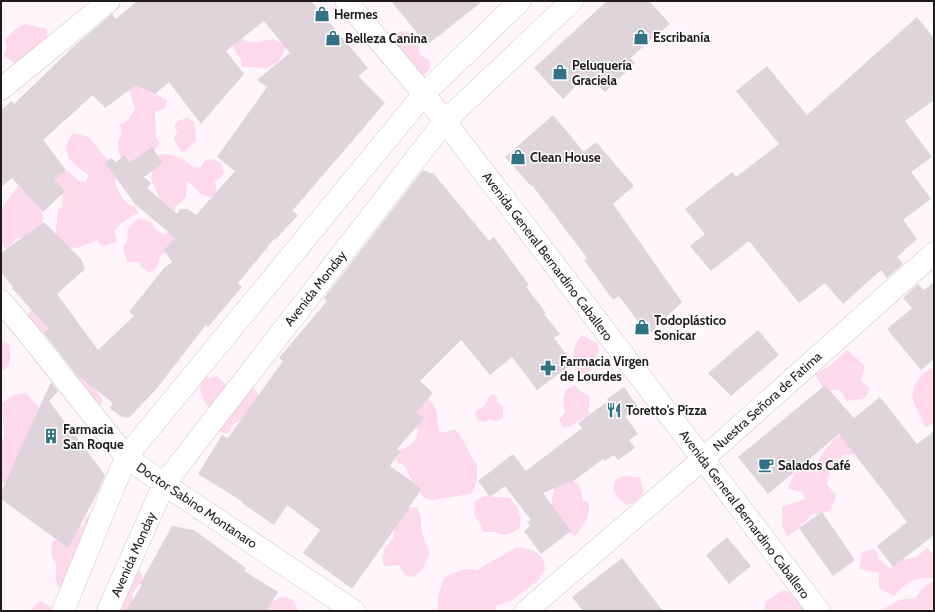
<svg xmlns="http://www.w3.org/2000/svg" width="935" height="612" viewBox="0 0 935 612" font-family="Cabin,sans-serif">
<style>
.green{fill:#fed8eb}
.building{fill:#ded4d9}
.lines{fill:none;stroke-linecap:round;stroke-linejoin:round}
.minor-casing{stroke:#cec4c9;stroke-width:23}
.major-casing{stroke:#cec4c9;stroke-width:23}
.minor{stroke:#fff;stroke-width:22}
.major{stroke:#fff;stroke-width:22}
.labels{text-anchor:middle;stroke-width:3;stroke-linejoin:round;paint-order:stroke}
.poi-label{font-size:13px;font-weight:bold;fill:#1f1b1d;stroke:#fff;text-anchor:start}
.street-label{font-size:13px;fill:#1f1b1d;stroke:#fff}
</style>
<rect width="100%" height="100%" fill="#fff5fa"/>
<g class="green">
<polygon points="25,24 47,29 48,49 23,69 4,56 7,46 5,40 14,30"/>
<path d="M 404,31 C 417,35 417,42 420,54 L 430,61 L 429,70 L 419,79 L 393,42 L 396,33 Z"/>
<path d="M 241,39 L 250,42 L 258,42 L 274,39 L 287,46 L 278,62 L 266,68 L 243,67 C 242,64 242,62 241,60 C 238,52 231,51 234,42 Z"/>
<path d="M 140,80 L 149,91 L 167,100 L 165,108 L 155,112 L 156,137 L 160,144 L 149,157 L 132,162 L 123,162 C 118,153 115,142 122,134 L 120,124 L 128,120 L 135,109 L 129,90 L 129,82 Z"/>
<path d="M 188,118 L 194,122 C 196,128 195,134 196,141 L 189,147 L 186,151 L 181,152 L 174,139 L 177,132 L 174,125 L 180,120 Z"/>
<path d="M 73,133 L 89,137 L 104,156 L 113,165 L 116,174 L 115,185 L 122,198 L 129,205 L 135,207 L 138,213 L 121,223 L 114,231 L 117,241 L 111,244 L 101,246 L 98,240 L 77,248 L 67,249 L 57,243 L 56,229 L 58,210 L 62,207 C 64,194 63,195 52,189 L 51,181 L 57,172 L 66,170 L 79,181 L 86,182 L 88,175 L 75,165 L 68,157 L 66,145 Z"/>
<path d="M 163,154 C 176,155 184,159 194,168 L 201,167 L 205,160 L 213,159 L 221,164 L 224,172 L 222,176 L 215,181 L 217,194 L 209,197 L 201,194 L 189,182 L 187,182 L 186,197 L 176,206 L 174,212 L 160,199 L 151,179 L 155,156 Z"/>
<path d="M 16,180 L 35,191 L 43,218 L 41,226 L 29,239 C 15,234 16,242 6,249 L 1,242 C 1,232 0,217 3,207 C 8,198 15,192 20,183 L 14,182 Z"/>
<polygon points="138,218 152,223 155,229 163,234 172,231 183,239 172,251 161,254 155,270 149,273 144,269 138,262 127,262 123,248 127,241 128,229"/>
<polygon points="37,308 50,321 47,328 48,332 36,336 26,320 31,310"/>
<path d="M 582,335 L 597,343 L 599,350 L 590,370 L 582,374 C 579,372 576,370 575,367 C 571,357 575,342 582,335 Z"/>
<path d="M 1,340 L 9,344 C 11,354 12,367 1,371 Z"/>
<polygon points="847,350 865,366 861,380 870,389 865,398 847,401 839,389 825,392 815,374 832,364"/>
<polygon points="934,367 934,423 925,427 912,398 915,384 924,373"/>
<polygon points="80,372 88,378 103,401 97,408 72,373"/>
<path d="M 217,376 L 231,390 L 251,384 L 259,395 L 260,403 L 246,417 L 232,425 L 230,432 L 226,434 L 220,431 L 213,421 L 215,417 C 207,404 193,390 205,377 L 211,378 Z"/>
<path d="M 575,385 L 578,390 L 589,396 C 590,404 588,407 589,414 L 570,427 L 563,427 L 559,419 L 565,413 L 563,400 L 566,390 Z"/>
<path d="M 26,393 L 38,406 L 43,419 L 7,483 L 1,483 L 1,443 L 4,436 L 2,404 C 10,396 14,394 26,393 Z"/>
<polygon points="493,394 497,397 498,403 503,407 503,418 496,421 490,419 485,422 478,421 475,412 485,405 490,395"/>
<path d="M 428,398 C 430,401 433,403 434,406 C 439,414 436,424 440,432 L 447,432 L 455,429 C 465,440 468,454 477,465 C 477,475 478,487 470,494 L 433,500 L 424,498 L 413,482 L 404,465 L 398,463 L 396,458 L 402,449 L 409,446 L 415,441 L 419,429 L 415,428 L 409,413 Z"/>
<polygon points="854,431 859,454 843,455 830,471 827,484 836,496 830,511 811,515 799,528 787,537 782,526 782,507 805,499 803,492 788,489 794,473 814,467 823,453 836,437"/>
<path d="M 622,476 L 628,476 L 641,478 L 641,483 L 644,492 L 636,501 L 628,505 C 620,502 616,496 613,488 L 615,481 Z"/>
<path d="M 573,481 L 579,484 L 583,500 L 589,504 C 589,507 589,511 588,514 C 587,520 579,532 575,536 C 564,531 553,518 552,506 C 551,501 554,493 554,487 Z"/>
<polygon points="484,496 510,498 518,509 521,521 519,529 507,535 501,535 496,532 484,532 474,514 475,501"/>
<path d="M 416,507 C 423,517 420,517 421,528 C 422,536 427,546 430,553 L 422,570 L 414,577 L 406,576 L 399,565 L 384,566 L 382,558 L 385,548 L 393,538 L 395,524 L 404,509 Z"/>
<polygon points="91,514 61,588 58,586 56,579 56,564 51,555 52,542 64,534 84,525 85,519"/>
<path d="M 517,547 C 531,549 545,552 545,570 L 541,574 L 539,580 L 512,600 L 496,606 L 495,611 L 438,611 L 438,596 L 444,578 C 456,572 465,567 477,570 Z"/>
<path d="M 927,548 L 934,555 L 934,578 C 912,578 909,580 894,596 L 879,588 L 879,573 L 859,569 L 862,552 L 875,549 L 880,560 L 890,569 L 904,559 L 915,558 Z"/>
<polygon points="131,569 140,572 143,577 140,584 134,590 131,607 126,611 100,611"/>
<polygon points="934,581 934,611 880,611 899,600 915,598 926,585"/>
<polygon points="783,590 798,594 810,611 765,611 765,602"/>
<path d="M 283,597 C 293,598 295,601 298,611 L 261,611 L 269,603 Z"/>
<polygon points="40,601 51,607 53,611 29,611"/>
</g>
<g class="building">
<polygon points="137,1 311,1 368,68 358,76 385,103 292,211 298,215 276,239 275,238 238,283 242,287 208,327 206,325 157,388 129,418 120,416 110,408 113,403 76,374 44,333 49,329 12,288 13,287 1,272 1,253 44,222 81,259 85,269 57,294 98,350 134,316 129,312 164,268 172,262 164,250 175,238 135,204 105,163 111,158 116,162 125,155 129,163 152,147 163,163 144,177 151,183 147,188 177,214 180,209 188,209 196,215 235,171 217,157 267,87 257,80 290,53 264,21 226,51 244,74 201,124 169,82 155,94 136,85 105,108 93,95 43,140 66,170 54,179 65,191 43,212 12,178 1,187 1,110 12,101 14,104 72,48 112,14 116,19"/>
<polygon points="391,1 483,1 427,45"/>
<polygon points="607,1 649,1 670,24 630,58 635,63 605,92 587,75 563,99 534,68"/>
<polygon points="917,17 934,38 934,100 905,121 932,157 911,172 931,199 903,220 917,239 897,257 903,264 887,278 881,270 843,304 825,283 799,303 749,241 711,271 690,246 705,234 685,209 732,172 736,177 779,144 736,91 767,66 807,115"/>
<polygon points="553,115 584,152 596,142 634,186 613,204 682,302 648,335 619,296 613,300 584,260 587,258 532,185 531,186 505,157"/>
<polygon points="423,170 434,174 489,241 494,237 529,285 526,287 546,313 544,314 560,334 554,338 573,363 537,390 512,357 490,375 461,340 420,381 433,393 416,412 424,418 397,449 401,451 390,466 413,482 421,490 409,507 410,507 352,589 303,553 320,530 287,505 274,525 242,503 243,502 198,474 222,435 228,438 283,361 279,358 327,301 324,298"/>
<polygon points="934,282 934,359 921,370 887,329 912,308 903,298 918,284 924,290"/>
<polygon points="758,330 779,355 731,396 708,373"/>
<polygon points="51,382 58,391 49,401 105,475 98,492 68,548 1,499 1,492"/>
<polygon points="825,385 854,418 880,397 917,444 934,431 934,535 893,567 877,546 907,522 839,434 768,494 738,457"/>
<polygon points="624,387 638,407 625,416 638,434 629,440 635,448 618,460 614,455 604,461 603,459 575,480 543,493 571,531 541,554 524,531 530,526 527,522 531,520 505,486 490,497 478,481 513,454 526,471 582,428 578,423 608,401 607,399"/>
<polygon points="822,512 855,560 833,576 799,528"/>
<polygon points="172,526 194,530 246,568 244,571 278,592 266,611 126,611 142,585 140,584"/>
<polygon points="727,537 751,566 729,584 706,555"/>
<polygon points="622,558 663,611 583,611 572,597"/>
</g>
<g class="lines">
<defs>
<g id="minor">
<polyline points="1,89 109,1"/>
<polyline points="1,301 28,333 126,457 164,484 354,611"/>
<polyline points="526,611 703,459 934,253"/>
</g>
<g id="major">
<polyline points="346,1 424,94 819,611"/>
<polyline points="63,611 126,457 424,94 520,1"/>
<polyline points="108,611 164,484 445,121 572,1"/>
</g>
</defs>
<use href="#minor" class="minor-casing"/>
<use href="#major" class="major-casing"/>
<use href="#minor" class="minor"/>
<use href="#major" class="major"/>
</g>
<defs>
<symbol id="shop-bare" viewBox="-9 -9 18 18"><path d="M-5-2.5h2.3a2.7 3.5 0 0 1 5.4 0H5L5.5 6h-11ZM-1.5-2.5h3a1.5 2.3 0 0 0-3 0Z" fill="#317385" stroke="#fff" stroke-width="2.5" paint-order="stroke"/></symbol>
<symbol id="pharmacy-bare" viewBox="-9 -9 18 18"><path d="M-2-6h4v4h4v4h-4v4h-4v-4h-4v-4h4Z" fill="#317385" stroke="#fff" stroke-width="2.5" paint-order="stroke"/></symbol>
<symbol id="restaurant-bare" viewBox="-9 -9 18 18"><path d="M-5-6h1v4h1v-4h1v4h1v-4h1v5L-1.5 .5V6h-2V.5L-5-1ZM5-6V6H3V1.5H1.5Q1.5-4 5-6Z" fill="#317385" stroke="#fff" stroke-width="2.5" paint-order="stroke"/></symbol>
<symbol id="building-bare" viewBox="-9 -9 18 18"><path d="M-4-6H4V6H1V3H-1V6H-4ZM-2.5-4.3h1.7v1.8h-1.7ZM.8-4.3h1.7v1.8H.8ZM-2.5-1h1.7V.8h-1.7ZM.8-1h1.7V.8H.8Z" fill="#317385" stroke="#fff" stroke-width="2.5" paint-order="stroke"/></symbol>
<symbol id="cafe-bare" viewBox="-9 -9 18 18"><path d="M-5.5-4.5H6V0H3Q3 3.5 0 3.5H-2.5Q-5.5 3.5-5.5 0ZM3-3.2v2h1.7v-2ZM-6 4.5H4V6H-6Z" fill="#317385" stroke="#fff" stroke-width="2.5" paint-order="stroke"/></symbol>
</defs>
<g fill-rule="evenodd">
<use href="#shop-bare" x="311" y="3" width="22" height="22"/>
<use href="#shop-bare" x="630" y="26" width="22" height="22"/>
<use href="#shop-bare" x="322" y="27" width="22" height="22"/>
<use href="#shop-bare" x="549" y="61" width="22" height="22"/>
<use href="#shop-bare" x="507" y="146" width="22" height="22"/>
<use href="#shop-bare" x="631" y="316" width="22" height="22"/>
<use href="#pharmacy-bare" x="537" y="357" width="22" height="22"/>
<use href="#restaurant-bare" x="603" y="399" width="22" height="22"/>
<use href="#building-bare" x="40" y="425" width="22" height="22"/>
<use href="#cafe-bare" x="755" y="454" width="22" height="22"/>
</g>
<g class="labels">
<g class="poi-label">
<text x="334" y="19">Hermes</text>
<text x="653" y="42">Escribanía</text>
<text x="345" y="43">Belleza Canina</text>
<text x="572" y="70">Peluquería<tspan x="572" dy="15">Graciela</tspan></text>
<text x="530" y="162">Clean House</text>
<text x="654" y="325">Todoplástico<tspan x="654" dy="15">Sonicar</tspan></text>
<text x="560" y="366">Farmacia Virgen<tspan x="560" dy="15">de Lourdes</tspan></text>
<text x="626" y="415">Toretto's Pizza</text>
<text x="63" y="434">Farmacia<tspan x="63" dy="15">San Roque</tspan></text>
<text x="778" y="470">Salados Café</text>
</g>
<g class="street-label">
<text transform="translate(548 256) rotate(53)" y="5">Avenida General Bernardino Caballero</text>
<text transform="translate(315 288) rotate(-52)" y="5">Avenida Monday</text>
<text transform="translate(767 401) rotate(-42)" y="5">Nuestra Señora de Fatima</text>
<text transform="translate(197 505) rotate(34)" y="5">Doctor Sabino Montanaro</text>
<text transform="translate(745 514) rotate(53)" y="5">Avenida General Bernardino Caballero</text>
<text transform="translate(133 554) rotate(-66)" y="5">Avenida Monday</text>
</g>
</g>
<rect width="935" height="612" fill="none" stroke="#1f1b1d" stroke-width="4"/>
</svg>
